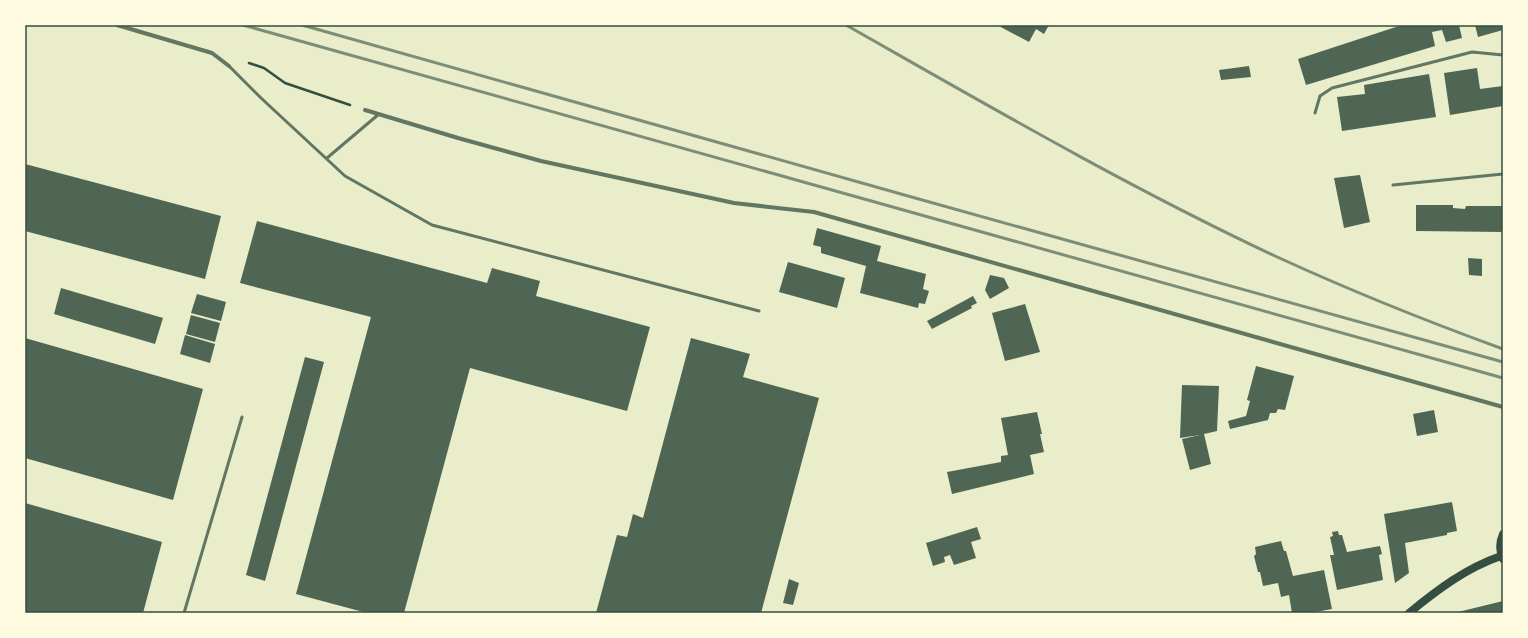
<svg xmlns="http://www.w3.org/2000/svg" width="1528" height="638" viewBox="0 0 1528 638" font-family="Lato,sans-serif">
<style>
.building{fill:#4f6655}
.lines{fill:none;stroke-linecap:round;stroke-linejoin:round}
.path{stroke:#344e41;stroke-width:2.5}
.service{stroke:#617663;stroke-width:3}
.minor{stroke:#617663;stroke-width:4}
.secondary{stroke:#344e41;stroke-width:8}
.rail{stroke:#7c8e77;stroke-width:3}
.neatline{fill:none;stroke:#344e41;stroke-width:1.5}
</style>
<rect width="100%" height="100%" fill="#e9edc9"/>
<g class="building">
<polygon points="997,25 1049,25 1044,34 1036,29 1029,42"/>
<polygon points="1402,25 1459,25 1462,38 1446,42 1442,30 1432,32 1435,46 1306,85 1298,59"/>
<polygon points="1475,25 1503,25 1503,30 1478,37"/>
<polygon points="1249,66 1251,77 1221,80 1219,70"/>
<polygon points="1477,68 1480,89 1503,86 1503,106 1450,115 1444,73"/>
<polygon points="1429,74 1436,117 1342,131 1337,97 1365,94 1364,85"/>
<polygon points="25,164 221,216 205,279 25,231"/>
<polygon points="1360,175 1370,222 1344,228 1334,178"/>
<polygon points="1416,205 1453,205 1453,208 1465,209 1466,206 1503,206 1503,232 1416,231"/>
<polygon points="257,221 487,283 492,268 540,281 536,296 650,327 627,411 470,368 404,613 367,613 296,594 371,317 240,283"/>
<polygon points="817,228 881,246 877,261 926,274 923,289 929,291 925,304 919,303 918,308 860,293 866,266 821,253 821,247 813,245"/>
<polygon points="1468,258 1482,259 1482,276 1469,275"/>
<polygon points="788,262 845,278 837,308 779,292"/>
<polygon points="990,275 1004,278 1009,288 990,299 985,290"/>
<polygon points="61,288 163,318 155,344 54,314"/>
<polygon points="197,294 226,302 221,321 191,313"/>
<polygon points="973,296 977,303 971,306 972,308 932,329 927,321"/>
<polygon points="1025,304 1040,352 1005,361 992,313"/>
<polygon points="191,315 220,323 215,342 186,334"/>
<polygon points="185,335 215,344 210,363 180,354"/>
<polygon points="25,338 203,389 173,500 25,458"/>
<polygon points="691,338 750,354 743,377 819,398 761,613 596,613 617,535 627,537 633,514 643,518"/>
<polygon points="305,357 324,362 265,581 246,575"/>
<polygon points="1256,366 1294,376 1285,410 1278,409 1276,413 1270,413 1268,420 1230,429 1228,421 1246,416 1250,401 1247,400"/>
<polygon points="1182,385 1219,386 1217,431 1204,434 1211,464 1190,470 1182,439 1200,435 1180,438"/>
<polygon points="1434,410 1438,432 1417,436 1413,414"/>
<polygon points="1037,412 1042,434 1040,434 1044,452 1030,455 1034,474 952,494 947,472 1001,462 1001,456 1008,455 1001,418"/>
<polygon points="1452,502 1457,531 1447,533 1447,535 1405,543 1409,573 1395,583 1384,514"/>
<polygon points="25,503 162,542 143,613 25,613"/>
<polygon points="977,527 981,539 971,542 976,558 954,565 950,555 944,557 945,562 933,566 926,543"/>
<polygon points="1338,531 1339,535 1342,535 1347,552 1380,546 1382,554 1379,555 1383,580 1337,590 1330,555 1334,555 1330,537 1333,536 1332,532"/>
<polygon points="1281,541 1284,551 1286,551 1293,576 1324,570 1332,609 1310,613 1292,613 1289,595 1281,597 1278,583 1263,586 1260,572 1258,572 1254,556 1256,554 1255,547"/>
<polygon points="789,579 799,583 793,605 783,603"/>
<polygon points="1503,601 1503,613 1458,613 1458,612"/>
</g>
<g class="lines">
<polyline class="path" points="249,63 264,68 285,83 350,105"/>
<g class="service">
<polyline points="229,66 261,98 345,176 432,225 759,311"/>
<polyline points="1315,113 1320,96 1332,88 1472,52 1503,55"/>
<polyline points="327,158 379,114"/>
<polyline points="1393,185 1503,174"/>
<polyline points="184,613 242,417"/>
</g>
<g class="minor">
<polyline points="117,25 212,53 229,66"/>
<polyline points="365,110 458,138 541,161 734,203 814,212 1503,407"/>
</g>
<g class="secondary">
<path d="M 1503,534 C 1499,543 1499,550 1503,559"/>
<path d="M 1409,613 C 1437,590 1466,568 1501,556"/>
</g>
<g class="rail">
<polyline points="243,25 1503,378"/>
<polyline points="302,25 908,196 1503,362"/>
<path d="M 846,25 C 987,105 1128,187 1275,256 C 1349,290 1426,321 1503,349"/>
</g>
</g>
<rect width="1528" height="638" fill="none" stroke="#fefae0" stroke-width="52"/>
<rect x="26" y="26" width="1476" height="586" class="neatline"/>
</svg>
